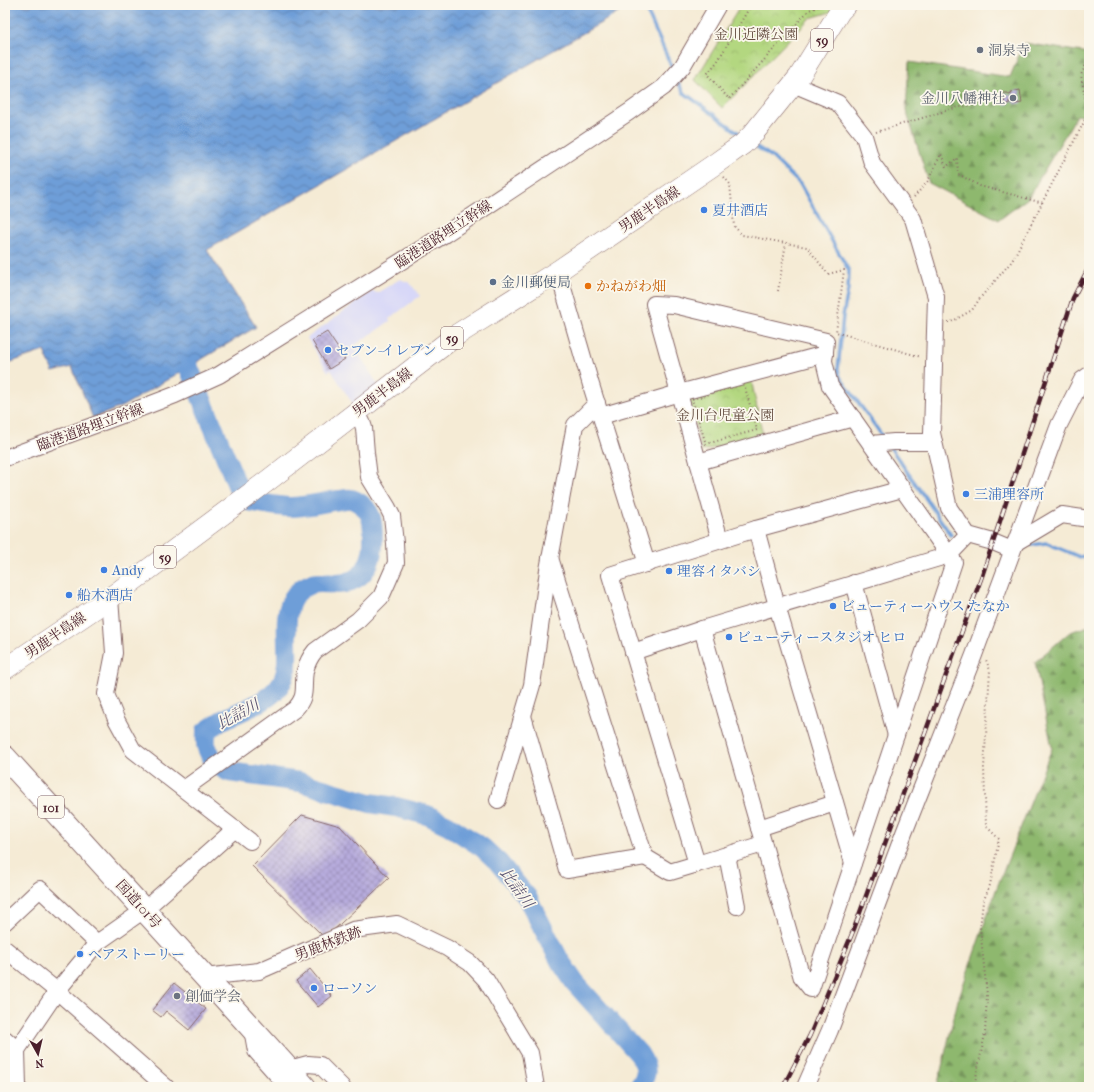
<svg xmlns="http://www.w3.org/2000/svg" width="1094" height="1092" viewBox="0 0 1094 1092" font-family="'IM FELL French Canon','Noto Serif JP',serif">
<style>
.built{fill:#d7d7f8}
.forest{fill:url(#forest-firs);stroke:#6c6c4c}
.park{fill:url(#park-crowns);stroke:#7e7b56}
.water{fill:url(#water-waves);stroke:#5c5e82}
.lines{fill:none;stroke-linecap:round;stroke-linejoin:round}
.stream{stroke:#6e9ed8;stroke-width:3.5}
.river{stroke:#6e9ed8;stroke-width:20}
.building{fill:url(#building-cross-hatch)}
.minor-casing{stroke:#866666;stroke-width:18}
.major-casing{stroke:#866666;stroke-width:22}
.highway-casing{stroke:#866666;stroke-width:24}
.path{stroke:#866666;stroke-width:2;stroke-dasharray:1 3;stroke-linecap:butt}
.minor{stroke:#fff;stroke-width:16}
.major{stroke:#fff;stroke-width:21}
.highway{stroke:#fff;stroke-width:22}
.rail-casing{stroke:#4a1f2b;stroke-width:4.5}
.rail{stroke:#fbf7ec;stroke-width:3;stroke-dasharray:9;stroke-linecap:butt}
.worship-dot{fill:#6b7280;stroke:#fbf7ec;stroke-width:1.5}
.shop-dot{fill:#3f7fe0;stroke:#fbf7ec;stroke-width:1.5}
.service-dot{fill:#5c6f8a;stroke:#fbf7ec;stroke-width:1.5}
.food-dot{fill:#e8710a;stroke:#fbf7ec;stroke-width:1.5}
.labels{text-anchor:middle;stroke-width:3.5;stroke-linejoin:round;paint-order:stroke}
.shield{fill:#fbf7ec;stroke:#7f6065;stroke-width:1}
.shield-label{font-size:13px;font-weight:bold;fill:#4a1f2b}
.park-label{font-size:14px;fill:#644d40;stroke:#fbf7ec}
.worship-label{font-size:14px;fill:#5b616d;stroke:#fbf7ec;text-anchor:start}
.street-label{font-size:14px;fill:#4a1f2b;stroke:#fbf7ec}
.shop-label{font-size:14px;fill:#366cbe;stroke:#fbf7ec;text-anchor:start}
.service-label{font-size:14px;fill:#4e5e75;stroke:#fbf7ec;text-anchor:start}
.food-label{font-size:14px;fill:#c56008;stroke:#fbf7ec;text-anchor:start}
.water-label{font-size:15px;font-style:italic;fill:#585270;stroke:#fbf7ec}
</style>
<defs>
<pattern id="forest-firs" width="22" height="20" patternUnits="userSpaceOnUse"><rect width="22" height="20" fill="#8eb86e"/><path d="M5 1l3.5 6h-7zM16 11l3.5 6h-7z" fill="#76955b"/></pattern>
<pattern id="park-crowns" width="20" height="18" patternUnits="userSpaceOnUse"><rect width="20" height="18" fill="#b3d780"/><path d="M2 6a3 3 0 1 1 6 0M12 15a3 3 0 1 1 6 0" fill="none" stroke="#9bb86f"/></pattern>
<pattern id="water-waves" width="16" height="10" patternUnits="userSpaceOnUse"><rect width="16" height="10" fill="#6e9ed8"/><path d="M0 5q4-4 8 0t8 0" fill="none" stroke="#5c80af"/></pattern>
<pattern id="building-cross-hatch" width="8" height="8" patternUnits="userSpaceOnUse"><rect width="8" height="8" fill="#b7acdd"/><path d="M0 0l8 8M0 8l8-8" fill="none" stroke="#978bb3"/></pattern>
</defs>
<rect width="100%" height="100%" fill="#fbf7ec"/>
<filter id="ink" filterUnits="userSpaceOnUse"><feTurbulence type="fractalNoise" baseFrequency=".025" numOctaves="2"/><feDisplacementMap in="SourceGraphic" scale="8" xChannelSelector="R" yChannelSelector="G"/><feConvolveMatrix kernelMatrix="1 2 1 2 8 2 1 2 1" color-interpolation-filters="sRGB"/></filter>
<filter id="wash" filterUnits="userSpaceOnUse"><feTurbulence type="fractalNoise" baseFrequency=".012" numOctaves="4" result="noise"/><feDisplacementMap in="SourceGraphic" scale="16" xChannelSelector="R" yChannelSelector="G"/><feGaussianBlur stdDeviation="0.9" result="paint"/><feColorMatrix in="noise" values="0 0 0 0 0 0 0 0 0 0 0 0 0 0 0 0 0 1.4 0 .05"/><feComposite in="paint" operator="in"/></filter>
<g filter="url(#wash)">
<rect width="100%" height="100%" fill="#f5ebd5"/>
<polygon class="built" points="400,279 410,283 420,296 389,319 390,321 354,346 378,385 353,404 331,370 328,372 307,338 372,291 377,293"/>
<g class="forest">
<polygon points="1024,43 1089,53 1089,118 1077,115 1028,198 999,220 929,183 906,110 909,62 1010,77"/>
<polygon points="1089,626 1089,1087 937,1087 958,1000 996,890 1052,748 1035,662 1070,632"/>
</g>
<g class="park">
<polygon points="741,5 844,5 838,10 810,18 722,108 695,80"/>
<polygon points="751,379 763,436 702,451 688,395"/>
</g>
<polygon class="water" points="5,5 632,5 207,250 256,327 123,406 93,418 72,367 53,372 44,351 5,364"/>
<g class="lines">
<g class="stream">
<polyline points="643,5 650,18 673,70"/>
<polyline points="677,80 683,92 743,136"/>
<polyline points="752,144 771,156 800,184 849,271 848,290 843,316 838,370 840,377 883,437"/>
<polyline points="890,447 951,535"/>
<polyline points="1032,545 1046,543 1080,557 1089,555"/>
</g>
<path class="river" d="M 189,368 L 239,490 L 248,501 C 262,503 277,507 290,507 C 305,507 324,502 339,500 C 342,500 347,498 351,499 C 353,499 354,500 356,501 C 374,510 373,525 373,543 C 373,556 367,573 355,579 C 333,592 316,572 296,594 C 276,617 297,662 280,685 C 267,704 240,710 221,721 C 216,724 211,728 206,731 C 206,736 205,744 207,748 C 211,759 219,767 229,772 L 300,782 L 370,803 L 396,807 L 427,815 L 448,825 L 483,848 L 498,862 L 527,897 L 560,961 L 575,983 L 639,1054 C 648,1068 648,1074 639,1087"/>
</g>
<g id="blocks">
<g class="building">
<polygon points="1020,90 1022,103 1014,104 1013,101 1009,101 1009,104 1005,105 1003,93 1008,93 1009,95 1012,94 1011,92"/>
<polygon points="327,332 345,359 329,369 312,341"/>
<polygon points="302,815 340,826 389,878 325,938 252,866"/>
<polygon points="310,969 332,996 318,1007 296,981"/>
<polygon points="174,983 206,1009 189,1030 166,1011 161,1017 152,1010"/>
</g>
</g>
</g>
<g filter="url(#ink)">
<use href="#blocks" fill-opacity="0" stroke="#866666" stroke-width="1"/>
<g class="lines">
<defs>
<g id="minor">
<polyline points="793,84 838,103 864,136 872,163 913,219 936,297 932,433 949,508 968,535 993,542 1012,550"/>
<polyline points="558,271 591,385 647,564"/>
<polyline points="601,416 679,393 825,354"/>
<polyline points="871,444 894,442 934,442"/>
<polyline points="5,458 141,408 175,395 219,375 445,234 629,112 664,87 682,67 718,5"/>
<polyline points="698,462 853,418"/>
<polyline points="756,529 902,489"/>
<polyline points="720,540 654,304 674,305 826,341 824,361 830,386 949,555 954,562 811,989 802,978 702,629 949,555 968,535"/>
<polyline points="1015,543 1062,515 1089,519"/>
<polyline points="854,583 896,735"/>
<polyline points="110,598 114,653 106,694 116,719 133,750 250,841"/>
<polyline points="633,652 702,629"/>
<polyline points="523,716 567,870 645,857 550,558"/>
<path d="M 184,789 L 295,709 C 308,695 302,688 305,671 C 307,663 310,657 315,651 L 358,620 L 381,597 L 396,563 L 395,543 L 392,516 L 388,508 L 369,477 L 366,453 L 364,428 L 362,422 L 353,414"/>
<polyline points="498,800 532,685 548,570 575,425 597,403"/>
<polyline points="759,828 835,803"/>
<polyline points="763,844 697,864 610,575 756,529 777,606 853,863"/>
<polyline points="727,855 737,906"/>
<polyline points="645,857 670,872 697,864"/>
<polyline points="5,922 40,889 97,943"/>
<polyline points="5,949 57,991 166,1087"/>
<polyline points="204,977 259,971 353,930 397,924 447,948 470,963 486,980 530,1053 536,1087"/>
<polyline points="252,1029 256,1051 288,1087"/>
<polyline points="5,1039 17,1050"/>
<polyline points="289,1069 308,1064 320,1065 342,1087"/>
<polyline points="18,1087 17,1050 57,991 97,943 144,910 235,829"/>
<polyline points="805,1087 830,1030 904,833 974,655 1059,425 1082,380 1089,375"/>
</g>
<polyline id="major" points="5,669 110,598 266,482 458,334 558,271 715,164 743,144 752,135 799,77 840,11 846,5"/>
<polyline id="highway" points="5,757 305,1087"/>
</defs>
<use href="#minor" class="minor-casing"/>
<use href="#major" class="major-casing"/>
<use href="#highway" class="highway-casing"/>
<g class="path">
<polyline points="751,5 717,62 707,74 729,99 809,10 822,5"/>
<polyline points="876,132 955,108 1000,100"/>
<polyline points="724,177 730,184 734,226 742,235 807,247 828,274 844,270 836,332 921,357"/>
<polyline points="914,197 928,181 941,154 946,167 957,158 958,174 980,186 1043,203"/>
<polyline points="778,291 786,243"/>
<polyline points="948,322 951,322 972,310 981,297 1012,261 1085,120 1087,108 1081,75 1089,58"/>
<polygon points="744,384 757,430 706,444 692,399"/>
<polyline points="974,1087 985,1034 987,995 980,927 983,902 990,885 999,839 986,826 984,768 990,670 986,660"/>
</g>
<use href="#minor" class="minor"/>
<use href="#major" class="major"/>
<use href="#highway" class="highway"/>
<defs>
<polyline id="rail" points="783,1087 810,1035 854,929 982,576 1073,298 1089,267"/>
</defs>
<use href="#rail" class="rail-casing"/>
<use href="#rail" class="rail"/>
</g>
</g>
<g class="worship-dot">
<circle cx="980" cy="50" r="4"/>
<circle cx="1013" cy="98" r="4"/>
<circle cx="177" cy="996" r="4"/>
</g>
<g class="shop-dot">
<circle cx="704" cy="210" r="4"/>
<circle cx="328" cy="350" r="4"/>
<circle cx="966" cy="494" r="4"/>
<circle cx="104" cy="570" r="4"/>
<circle cx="669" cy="571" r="4"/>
<circle cx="69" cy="595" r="4"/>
<circle cx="833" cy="606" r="4"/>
<circle cx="729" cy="637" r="4"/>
<circle cx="80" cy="954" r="4"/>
<circle cx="314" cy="988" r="4"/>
</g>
<circle class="service-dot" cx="493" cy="282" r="4"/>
<circle class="food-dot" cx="588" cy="286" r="4"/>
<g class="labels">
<g class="shield">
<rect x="811" y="29" width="22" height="22" rx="3"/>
<rect x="441" y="327" width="22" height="22" rx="3"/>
<rect x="154" y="546" width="22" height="22" rx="3"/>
<rect x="38" y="796" width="26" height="22" rx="3"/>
</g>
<g class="shield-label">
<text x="822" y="45">59</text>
<text x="452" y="343">59</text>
<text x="165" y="562">59</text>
<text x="51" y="812">101</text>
</g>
<g class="park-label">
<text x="756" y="39">金川近隣公園</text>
<text x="725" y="420">金川台児童公園</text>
</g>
<g class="worship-label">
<text x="988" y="55">洞泉寺</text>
<text x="1005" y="103" text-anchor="end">金川八幡神社</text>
<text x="185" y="1001">創価学会</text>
</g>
<g class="street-label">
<text transform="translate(649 209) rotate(-34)" y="5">男鹿半島線</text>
<text transform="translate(443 234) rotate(-33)" y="5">臨港道路埋立幹線</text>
<text transform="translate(382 392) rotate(-37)" y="5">男鹿半島線</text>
<text transform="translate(90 427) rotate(-20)" y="5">臨港道路埋立幹線</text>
<text transform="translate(55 635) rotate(-34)" y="5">男鹿半島線</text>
<text transform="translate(139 904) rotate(48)" y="5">国道101号</text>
<text transform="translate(328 943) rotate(-21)" y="5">男鹿林鉄跡</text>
</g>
<g class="shop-label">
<text x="712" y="215">夏井酒店</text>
<text x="336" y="355">セブン-イレブン</text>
<text x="974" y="499">三浦理容所</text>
<text x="112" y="575">Andy</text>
<text x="677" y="576">理容イタバシ</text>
<text x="77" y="600">船木酒店</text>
<text x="841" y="611">ビューティーハウス たなか</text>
<text x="737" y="642">ビューティースタジオ ヒロ</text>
<text x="88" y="959">ヘアストーリー</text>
<text x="322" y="993">ローソン</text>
</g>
<g class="service-label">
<text x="501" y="287">金川郵便局</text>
</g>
<g class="food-label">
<text x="596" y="291">かねがわ畑</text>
</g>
<g class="water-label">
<text transform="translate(238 714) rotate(-29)" y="5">比詰川</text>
<text transform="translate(517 888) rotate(54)" y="5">比詰川</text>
</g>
</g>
<rect width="1094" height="1092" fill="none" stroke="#fbf7ec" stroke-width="20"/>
<g transform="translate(38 1054) rotate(172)" stroke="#fbf7ec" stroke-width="3" paint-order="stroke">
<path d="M0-3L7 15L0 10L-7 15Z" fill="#4a1f2b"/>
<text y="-6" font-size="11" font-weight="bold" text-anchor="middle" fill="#4a1f2b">N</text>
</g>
</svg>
